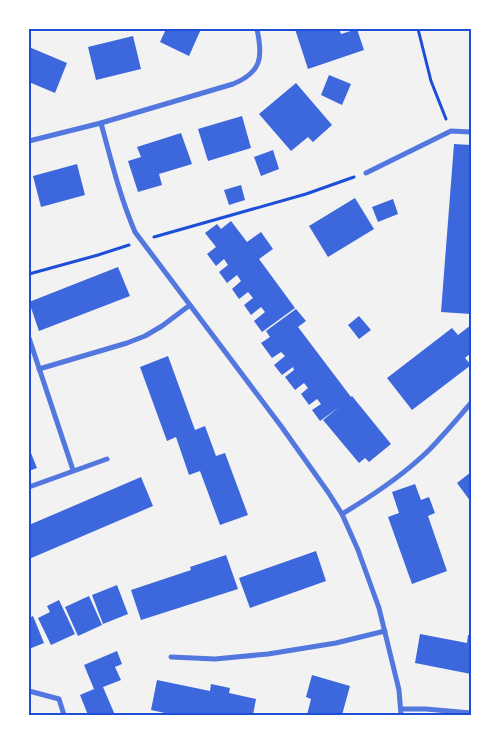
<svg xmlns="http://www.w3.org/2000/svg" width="500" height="744" viewBox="0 0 500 744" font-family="'Nunito Sans',sans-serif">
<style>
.building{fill:#3d67dc}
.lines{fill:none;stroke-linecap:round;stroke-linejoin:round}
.path{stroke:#1d4ed8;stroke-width:3}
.minor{stroke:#5277de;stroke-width:5}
.neatline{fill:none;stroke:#1d4ed8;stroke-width:2}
</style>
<rect width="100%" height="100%" fill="#f2f2f2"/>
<g class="building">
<polygon points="166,29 201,29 189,56 160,42"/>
<polygon points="295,29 339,29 341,34 357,29 364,50 308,69"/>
<polygon points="133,36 141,69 96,80 88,47"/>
<polygon points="29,47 67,63 55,93 29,82"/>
<polygon points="329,75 351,84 342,105 321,95"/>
<polygon points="296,83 332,125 313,142 308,137 291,151 259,114"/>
<polygon points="242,116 251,148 208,161 198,129"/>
<polygon points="181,133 192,164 159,174 162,185 138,192 128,161 141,157 137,147"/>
<polygon points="454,144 471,145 471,314 441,312"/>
<polygon points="273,150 279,169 261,176 254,157"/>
<polygon points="77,164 85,195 41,207 33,176"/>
<polygon points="241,185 245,200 229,205 224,190"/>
<polygon points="355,198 374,229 328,257 309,226"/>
<polygon points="393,199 398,214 378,222 372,207"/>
<polygon points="231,221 247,242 261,232 273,249 259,259 295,308 262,332 254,321 265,312 261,307 251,315 244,305 253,298 248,292 239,299 232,289 241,281 237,275 227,283 219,272 228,265 224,259 216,266 207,254 216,247 205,233 217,224 221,229"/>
<polygon points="118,267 130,296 39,331 29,302"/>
<polygon points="296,309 306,321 298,327 351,397 352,396 391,444 369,462 365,458 359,463 323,420 339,407 320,421 312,410 321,404 317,399 309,405 301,394 308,388 304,383 295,390 285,377 294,370 293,367 282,375 274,365 285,356 281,352 272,358 261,343 270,337 266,331"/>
<polygon points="359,316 371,330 359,339 348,325"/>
<polygon points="471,325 471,353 465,358 471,365 412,410 387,378 452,328 458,335"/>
<polygon points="168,356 195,430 205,426 216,456 225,453 248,515 220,525 200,471 189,475 176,437 167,441 140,367"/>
<polygon points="29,448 37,468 29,471"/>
<polygon points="471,472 471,502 457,483"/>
<polygon points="141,477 153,506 29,559 29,525"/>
<polygon points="415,484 421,500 429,497 435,513 428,516 447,571 412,584 388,517 399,513 392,492"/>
<polygon points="316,551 326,581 250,608 239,578"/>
<polygon points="226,555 238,589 141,620 131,590 191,570 190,567"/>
<polygon points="117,585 128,614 103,624 92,595"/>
<polygon points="89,596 102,625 78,636 65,607"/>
<polygon points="59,600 75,634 51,645 38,618 50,612 47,606"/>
<polygon points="33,616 44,643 29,649 29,618"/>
<polygon points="420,634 467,643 468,635 471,635 471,674 415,663"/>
<polygon points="117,651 122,664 115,667 121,680 103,687 115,715 88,715 80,695 94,689 84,665"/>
<polygon points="312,675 350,686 342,715 307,715 311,699 306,697"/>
<polygon points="157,680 210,691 211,684 230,688 229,693 256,699 253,715 174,715 151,710"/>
</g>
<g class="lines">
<g class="path">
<polyline points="418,29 431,81 446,119"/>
<polyline points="154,237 306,194 354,177"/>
<polyline points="29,274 98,255 129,245"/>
</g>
<g class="minor">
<path d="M 101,123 C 111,160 120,197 135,232 L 281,426 L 328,492 L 342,514 L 358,550 L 379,608 L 399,690 L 401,715"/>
<path d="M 29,141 L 101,123 L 233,84 C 262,72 263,57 257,29"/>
<polyline points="366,173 451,131 471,132"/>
<polyline points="29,338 73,470"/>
<polyline points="39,369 127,343 145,336 162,326 190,305"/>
<polyline points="29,487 107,459"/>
<path d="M 342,514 C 372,496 401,477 427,452 C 442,437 457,419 471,403"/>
<polyline points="171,657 215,659 268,654 336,643 385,631"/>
<polyline points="29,691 59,699 64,715"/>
<polyline points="401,709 426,709 471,713"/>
</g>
</g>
<rect width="500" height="744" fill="none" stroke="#ffffff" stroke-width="60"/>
<rect x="30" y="30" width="440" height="684" class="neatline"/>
</svg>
